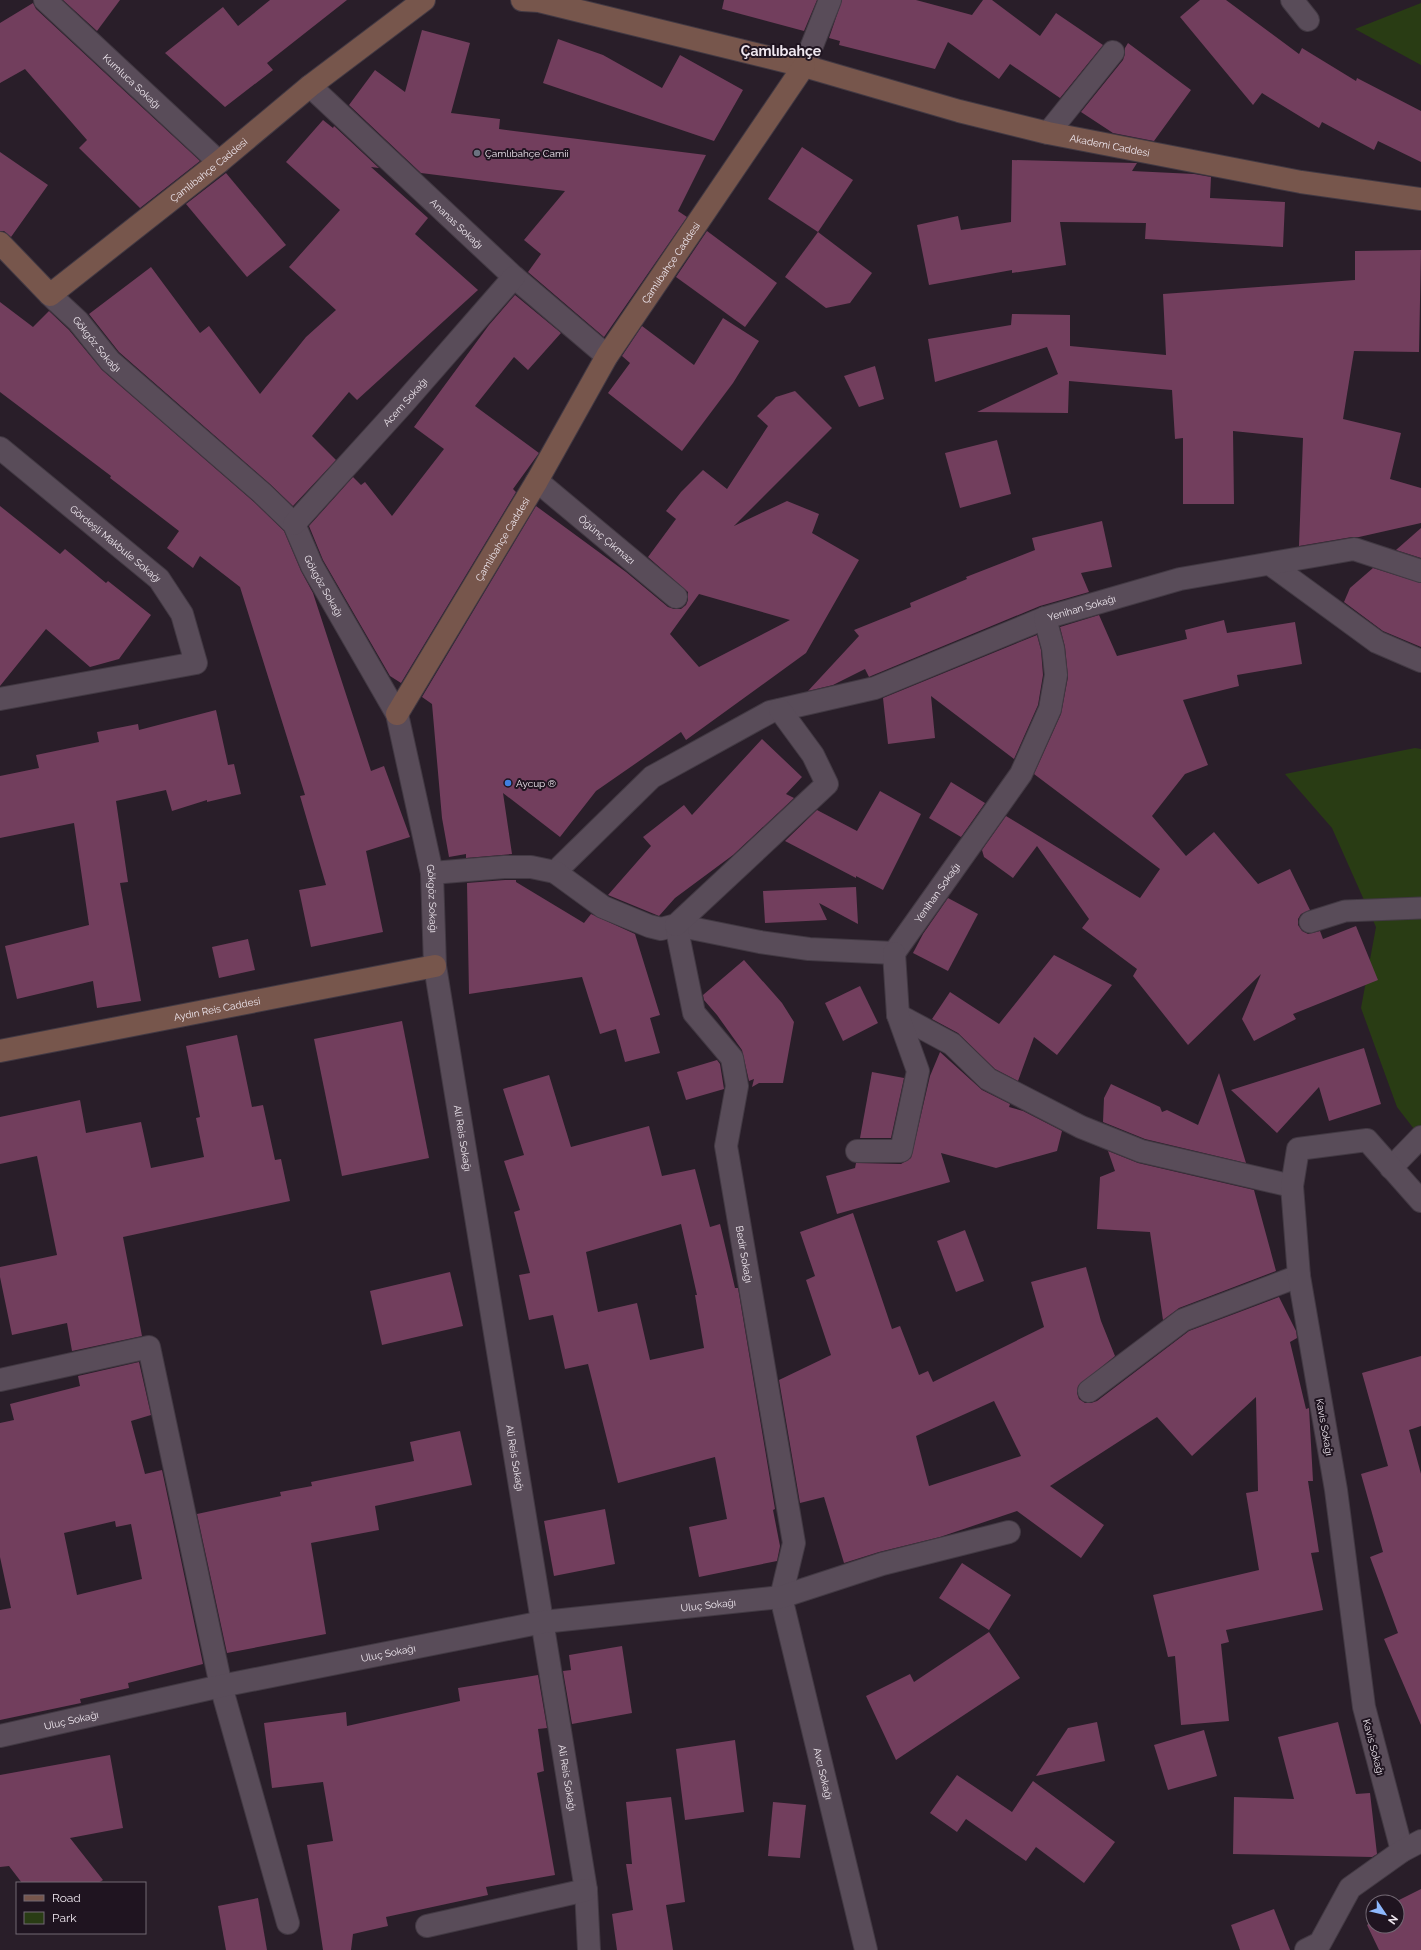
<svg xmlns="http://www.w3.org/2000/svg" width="1421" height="1950" viewBox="0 0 1421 1950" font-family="Raleway,sans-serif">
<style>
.green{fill:#293c14}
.building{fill:#723e5d;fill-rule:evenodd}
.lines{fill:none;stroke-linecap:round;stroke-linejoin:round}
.lane-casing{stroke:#423943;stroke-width:23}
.street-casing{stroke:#423943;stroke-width:24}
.secondary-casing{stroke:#423943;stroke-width:24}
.lane{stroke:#594c59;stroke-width:21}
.street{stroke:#594c59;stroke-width:22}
.secondary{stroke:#77564c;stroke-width:22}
.worship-dot{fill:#6b7280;stroke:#1f1420;stroke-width:1.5}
.shop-dot{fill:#3f7fe0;stroke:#1f1420;stroke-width:1.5}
.labels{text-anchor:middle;stroke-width:4;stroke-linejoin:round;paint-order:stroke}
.street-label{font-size:10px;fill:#efe7ef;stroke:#1f1420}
.poi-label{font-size:10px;fill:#efe7ef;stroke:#1f1420;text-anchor:start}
.district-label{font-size:14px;font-weight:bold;fill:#efe7ef;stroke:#1f1420}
</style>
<rect width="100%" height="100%" fill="#291e29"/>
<g class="green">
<polygon points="1421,3 1421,65 1355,29"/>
<polygon points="1415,748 1421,749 1421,1138 1397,1107 1361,1008 1376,927 1332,828 1285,774"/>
</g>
<g class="building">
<polygon points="63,0 120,0 97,31"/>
<polygon points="270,0 347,0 267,63 273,70 225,107 165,53 223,7 238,26"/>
<polygon points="724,0 817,0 804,31 722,9"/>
<polygon points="842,0 916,0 972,15 983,0 992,0 1040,36 1056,13 1103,45 1060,98 1010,64 999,79 948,42 935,69 839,45 840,41 829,38"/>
<polygon points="1200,0 1226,0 1299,54 1302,48 1356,81 1357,78 1421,111 1421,162 1378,141 1374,150 1322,122 1319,128 1262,93 1253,105 1180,17"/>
<polygon points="33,3 36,9 200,161 140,208 79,148 87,140 25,69 0,83 0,23"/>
<polygon points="422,30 470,43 451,113 500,119 499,129 706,155 678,211 687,217 604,337 528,272 541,254 524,240 565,191 421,173 349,105 375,70 405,92"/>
<polygon points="558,39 603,55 662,88 680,55 743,90 714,141 543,83"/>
<polygon points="1128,43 1191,90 1154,141 1113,133 1081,112 1123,60 1125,54 1125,48"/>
<polygon points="323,120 333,128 334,126 379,168 371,167 428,218 415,234 478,290 357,400 349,392 312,436 336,460 293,506 270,484 119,352 89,314 151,267 200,333 209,326 260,394 306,337 336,310 289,267 340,210 286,162"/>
<polygon points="802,147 853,180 818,232 768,199"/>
<polygon points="0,152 48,185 11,237 4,231 0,231"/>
<polygon points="1012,160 1135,163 1137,163 1132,171 1194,174 1211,177 1210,198 1285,202 1283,247 1145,239 1146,223 1060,222 1066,265 1012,273 1012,270 929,285 917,225 958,216 961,230 1011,222"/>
<polygon points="226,173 286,245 247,277 186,204"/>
<polygon points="707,231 777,283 745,327 676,277"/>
<polygon points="818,232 872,273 850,303 826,308 785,277"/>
<polygon points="1421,250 1419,352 1354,351 1343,419 1401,433 1390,479 1421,488 1421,523 1359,537 1352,537 1299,546 1303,438 1233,431 1234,504 1183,504 1183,438 1175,439 1172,390 1069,381 1068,413 977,412 1058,374 1047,347 935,382 928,339 1011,325 1012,314 1070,315 1070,346 1166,355 1163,294 1355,280 1355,251"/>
<polygon points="515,295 561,333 528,370 514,357 475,406 539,453 513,489 516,492 401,683 390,676 323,560 309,526 353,477 361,485 365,482 392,516 444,449 414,427 489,325"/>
<polygon points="0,302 33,327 49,311 69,330 102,370 254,502 284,531 301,571 313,593 371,771 384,766 410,837 366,851 383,932 311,947 299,890 326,885 300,796 305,795 240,587 200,556 193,568 167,548 179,531 110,478 111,476 0,392"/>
<polygon points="723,318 759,341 733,383 682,451 608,393 630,363 622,356 642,326 694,365"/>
<polygon points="875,366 884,399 859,407 844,376"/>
<path d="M 795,391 L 832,428 L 734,526 L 787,501 L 819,514 L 812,533 L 859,560 L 806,653 L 686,740 L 681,732 L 596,791 L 560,837 L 503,793 L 512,854 L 466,858 L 466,854 L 449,857 L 442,818 L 432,704 L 422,697 L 536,506 L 626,572 L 668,607 L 674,609 L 681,609 L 686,605 L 688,600 L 688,592 L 648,557 L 676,519 L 666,511 L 681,492 L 703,470 L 727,489 L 768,426 L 757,416 L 776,397 ZM 699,594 L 790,620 L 699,667 L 670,634 Z"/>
<polygon points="997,440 1011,494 960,508 945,453"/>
<polygon points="0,506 60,554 65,549 106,583 108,581 151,615 119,659 90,667 46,629 0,686"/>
<polygon points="1102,521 1112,567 1081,573 1089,592 1040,606 871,676 869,677 865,669 833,685 808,691 859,636 854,630 911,607 910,603 967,579 966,577 1035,550 1032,538"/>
<polygon points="1421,528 1421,558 1396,550"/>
<polygon points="1373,568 1421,583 1421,647 1383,631 1344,602 1350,588"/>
<polygon points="1099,615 1117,656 1187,639 1185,630 1224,620 1227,633 1295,622 1302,664 1237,675 1239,686 1183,700 1208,765 1185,774 1152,816 1186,856 1214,832 1258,884 1290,869 1310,910 1301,914 1298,919 1298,925 1302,931 1308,934 1320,931 1323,939 1356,926 1378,980 1293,1014 1296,1019 1254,1041 1242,1019 1261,974 1188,1045 1133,976 1137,969 1082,928 1089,919 1037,846 1013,878 984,857 982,850 1006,816 1140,898 1160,869 1034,774 1061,714 1068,677 1065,647 1060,627"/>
<polygon points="1037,635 1041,650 1043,675 1038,705 1014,759 931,696 935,738 888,744 883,698"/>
<polygon points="216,710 228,765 234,764 241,794 207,802 207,800 172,811 166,790 116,801 128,882 120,883 141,1001 97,1008 93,981 17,999 5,946 89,925 74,823 0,838 0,776 39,768 36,755 99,742 97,732 138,724 139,730"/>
<polygon points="762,739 802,777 786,794 794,798 733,855 675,898 659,916 608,895 651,846 643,837 684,805 692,815"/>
<polygon points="951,782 985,803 961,837 929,818"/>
<polygon points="880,791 921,814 883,890 856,876 856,878 785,841 817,810 857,831"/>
<polygon points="505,880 516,880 516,882 584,923 591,914 635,934 660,1015 650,1018 660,1053 625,1062 616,1029 600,1034 582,977 469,994 467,883"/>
<polygon points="856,887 858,924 819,903 827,920 765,923 763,891"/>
<polygon points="948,898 978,914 948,971 913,953 923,934"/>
<polygon points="248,939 255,970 219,978 212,947"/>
<polygon points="1054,955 1112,985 1057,1055 1034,1037 1018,1081 995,1069 958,1033 932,1019 950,992 999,1024"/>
<polygon points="744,960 782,1003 794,1022 783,1083 759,1083 752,1087 754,1079 749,1081 742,1050 717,1015 704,1000 703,995"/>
<polygon points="860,986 878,1023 843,1041 825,1003"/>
<polygon points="402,1021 429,1158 342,1176 314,1039"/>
<polygon points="237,1035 252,1107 263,1105 275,1160 281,1159 290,1201 123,1237 142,1336 72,1351 67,1323 12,1335 0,1277 0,1267 57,1255 37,1156 0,1164 0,1117 80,1100 86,1133 141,1122 151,1168 204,1157 196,1118 200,1117 186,1046"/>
<polygon points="1364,1048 1381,1104 1329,1121 1319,1087 1277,1133 1231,1090"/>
<polygon points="940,1052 982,1090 1010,1104 1009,1107 1023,1111 1062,1131 1057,1151 996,1168 941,1153 950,1182 837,1214 826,1176 855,1168 856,1163 901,1164 911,1158 930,1076"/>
<polygon points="717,1060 720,1064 724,1089 686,1100 677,1072"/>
<polygon points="872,1072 904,1078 891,1138 860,1138"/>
<polygon points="1219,1073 1246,1163 1145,1139 1103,1122 1104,1098 1111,1084 1160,1107 1162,1112 1167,1110 1198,1125"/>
<path d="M 549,1075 L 571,1147 L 649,1126 L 662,1176 L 695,1169 L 710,1227 L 720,1224 L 735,1288 L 738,1288 L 775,1509 L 773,1510 L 780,1546 L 777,1561 L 699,1577 L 689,1527 L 727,1519 L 715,1457 L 618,1483 L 588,1364 L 565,1369 L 553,1315 L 529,1320 L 519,1275 L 530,1273 L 514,1212 L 520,1210 L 504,1161 L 524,1155 L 503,1089 ZM 681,1224 L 697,1295 L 695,1295 L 704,1348 L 650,1360 L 637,1303 L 598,1312 L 586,1252 Z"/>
<polygon points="1108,1151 1138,1163 1254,1190 1276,1271 1179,1308 1163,1320 1150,1232 1097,1229 1100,1177 1115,1171"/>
<path d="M 853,1213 L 892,1329 L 900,1326 L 919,1375 L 928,1371 L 933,1382 L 1044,1327 L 1031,1282 L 1086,1267 L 1101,1321 L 1115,1356 L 1078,1386 L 1077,1393 L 1079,1399 L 1085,1403 L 1091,1403 L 1097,1401 L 1189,1331 L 1279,1297 L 1296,1331 L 1297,1338 L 1290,1342 L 1306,1409 L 1309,1408 L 1313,1481 L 1308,1481 L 1319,1552 L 1311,1553 L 1323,1610 L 1226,1630 L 1229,1642 L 1221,1644 L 1229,1721 L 1181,1725 L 1175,1656 L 1168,1657 L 1153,1595 L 1259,1570 L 1246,1493 L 1258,1491 L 1256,1397 L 1192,1456 L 1157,1417 L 1050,1486 L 1104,1525 L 1081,1558 L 1017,1511 L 940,1537 L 879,1552 L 844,1563 L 824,1497 L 800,1503 L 779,1380 L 831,1355 L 806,1280 L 815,1276 L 800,1232 ZM 994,1401 L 1021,1456 L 929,1486 L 916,1436 Z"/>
<polygon points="965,1230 984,1281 956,1292 937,1241"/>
<polygon points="450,1272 463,1326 382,1345 370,1291"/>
<polygon points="1421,1356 1421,1426 1409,1430 1421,1474 1421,1725 1384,1639 1398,1633 1370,1557 1383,1552 1361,1474 1388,1466 1362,1373"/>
<path d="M 139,1362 L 151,1415 L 131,1421 L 145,1474 L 162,1470 L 203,1664 L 128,1683 L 129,1688 L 80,1699 L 81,1703 L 0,1720 L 0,1610 L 11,1608 L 0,1557 L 0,1423 L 14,1420 L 10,1404 L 80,1386 L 78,1376 ZM 115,1521 L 116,1527 L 131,1524 L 142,1579 L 77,1595 L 64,1533 Z"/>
<polygon points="460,1431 472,1485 375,1506 379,1530 311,1543 326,1634 227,1653 197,1514 281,1496 280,1492 312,1486 311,1482 414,1461 410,1442"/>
<polygon points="605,1509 615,1564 554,1576 544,1521"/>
<polygon points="962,1563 1011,1595 989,1630 939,1598"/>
<polygon points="989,1632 1020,1678 896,1760 866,1696 910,1674 914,1682"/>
<polygon points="622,1646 632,1713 572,1724 563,1671 571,1670 569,1655"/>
<polygon points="538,1675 547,1728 538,1729 544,1771 537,1773 555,1875 486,1887 488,1895 386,1917 388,1926 353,1934 351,1950 323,1950 307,1845 333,1841 323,1782 272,1788 264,1723 346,1712 347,1726 460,1701 458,1688"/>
<polygon points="1097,1722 1105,1761 1036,1776 1068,1728"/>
<polygon points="1338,1722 1356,1794 1370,1793 1377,1854 1372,1857 1233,1854 1234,1797 1294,1799 1278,1737"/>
<polygon points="1204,1730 1217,1776 1168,1790 1154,1745"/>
<polygon points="735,1740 744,1812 685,1820 676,1749"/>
<polygon points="110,1755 123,1828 70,1838 103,1880 98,1883 22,1883 9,1866 0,1867 0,1775"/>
<polygon points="957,1775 1012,1812 1033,1781 1115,1842 1084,1883 1036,1847 1026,1861 966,1819 957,1832 930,1813"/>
<polygon points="671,1797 685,1902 666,1905 673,1950 617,1950 612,1914 633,1910 626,1864 632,1864 626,1802"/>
<polygon points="773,1802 806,1805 800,1858 768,1856"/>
<polygon points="1421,1889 1421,1950 1379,1950 1367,1925 1373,1920 1373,1926 1397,1926 1397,1902 1395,1902"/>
<polygon points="258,1898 267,1950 226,1950 218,1906"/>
<polygon points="1274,1909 1290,1950 1240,1950 1231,1925"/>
</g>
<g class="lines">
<defs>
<polyline id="lane" points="1310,922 1345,911 1421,908"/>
<g id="street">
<path id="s1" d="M 45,0 L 219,162"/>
<polyline points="1292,0 1308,20"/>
<polyline points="804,66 830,0"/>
<path id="s2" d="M 310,86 L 514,277 L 607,356"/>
<polyline points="1048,133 1113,52"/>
<path id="s3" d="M 50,295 L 78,321 L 110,361 L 262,493 L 294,524 L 312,566 L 397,714 L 432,873 L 435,966 L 586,1890 L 589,1950"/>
<path id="s4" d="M 0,448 L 159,579 L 182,614 L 196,663 L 0,699"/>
<path id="s5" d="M 537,481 L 676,597"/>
<path id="s6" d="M 294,524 L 403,404 L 514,277"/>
<polyline points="1270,564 1377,642 1421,661"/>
<path id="s7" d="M 555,872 L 652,777 L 770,712 L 875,688 L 1045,618 L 1180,579 L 1354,549 L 1421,571"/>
<polyline points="432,873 504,867 531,867 555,872 603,907 649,926 661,929 676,925 760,942 809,949 894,953"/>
<path id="s8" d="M 676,925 L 694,1013 L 732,1058 L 737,1086 L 726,1146 L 794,1543 L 781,1597 L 866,1950"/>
<polyline points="676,925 827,784 813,755 780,710"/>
<path id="s9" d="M 894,953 L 1021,774 L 1050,709 L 1056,675 L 1053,648 L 1045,618"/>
<polyline points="898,1015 952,1044 988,1079 1081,1127 1141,1151 1292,1186"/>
<polyline points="857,1151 901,1151 918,1071 898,1015 894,953"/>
<polyline points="1391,1168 1421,1137"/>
<polyline points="0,1380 149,1347 221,1686 288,1923"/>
<polyline points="1089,1391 1183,1320 1299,1276"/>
<path id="s10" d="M 0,1736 L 221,1686 L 543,1622 L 781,1597 L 882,1564 L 1009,1532"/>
<polyline points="1402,1851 1364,1707 1336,1490 1299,1276 1292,1186 1298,1149 1367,1140 1421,1201"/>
<polyline points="427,1926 586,1890"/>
<polyline points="1306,1950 1320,1943 1350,1888 1402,1851 1421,1841"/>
</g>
<g id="secondary">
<path id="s11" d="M 522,0 L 539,1 L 804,66 L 959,111 L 1048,133 L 1301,182 L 1421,199"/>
<path id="s12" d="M 0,243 L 50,295 L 219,162 L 310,86 L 424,0"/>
<path id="s13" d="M 397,714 L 537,481 L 607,356 L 804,66"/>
<path id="s14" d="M 0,1051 L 435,966"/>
</g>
</defs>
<use href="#lane" class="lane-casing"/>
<use href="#street" class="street-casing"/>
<use href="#secondary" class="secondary-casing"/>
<use href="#lane" class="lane"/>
<use href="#street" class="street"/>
<use href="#secondary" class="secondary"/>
</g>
<circle class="worship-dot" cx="477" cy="153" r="4"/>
<circle class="shop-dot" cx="508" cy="783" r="4"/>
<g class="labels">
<g class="street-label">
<text dy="4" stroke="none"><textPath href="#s1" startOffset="119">Kumluca Sokağı</textPath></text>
<text dy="4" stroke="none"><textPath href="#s11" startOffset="606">Akademi Caddesi</textPath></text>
<text dy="4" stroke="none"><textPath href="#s12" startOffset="274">Çamlıbahçe Caddesi</textPath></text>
<text dy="4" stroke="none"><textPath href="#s2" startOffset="201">Ananas Sokağı</textPath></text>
<text dy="4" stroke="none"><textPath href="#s13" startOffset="528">Çamlıbahçe Caddesi</textPath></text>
<text dy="4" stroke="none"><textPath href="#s3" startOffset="68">Gökgöz Sokağı</textPath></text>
<text dy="4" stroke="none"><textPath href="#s6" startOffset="165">Acem Sokağı</textPath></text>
<text dy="4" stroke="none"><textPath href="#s13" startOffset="204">Çamlıbahçe Caddesi</textPath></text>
<text dy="4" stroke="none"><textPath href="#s5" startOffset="91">Öğünç Çıkmazı</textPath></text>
<text dy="4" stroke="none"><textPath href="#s4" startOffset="150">Gördeşli Makbule Sokağı</textPath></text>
<text dy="4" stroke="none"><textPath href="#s3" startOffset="404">Gökgöz Sokağı</textPath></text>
<text dy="4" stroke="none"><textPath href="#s7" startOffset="600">Yenihan Sokağı</textPath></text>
<text dy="4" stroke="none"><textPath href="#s9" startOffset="74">Yenihan Sokağı</textPath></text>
<text dy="4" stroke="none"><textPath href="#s3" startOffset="740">Gökgöz Sokağı</textPath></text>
<text dy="4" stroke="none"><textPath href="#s14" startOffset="221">Aydın Reis Caddesi</textPath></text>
<text dy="4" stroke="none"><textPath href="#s3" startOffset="982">Ali Reis Sokağı</textPath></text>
<text dy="4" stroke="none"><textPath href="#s8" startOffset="348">Bedir Sokağı</textPath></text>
<text transform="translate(1325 1427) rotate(80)" y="4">Kavis Sokağı</text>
<text dy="4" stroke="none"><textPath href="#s3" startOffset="1306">Ali Reis Sokağı</textPath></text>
<text dy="4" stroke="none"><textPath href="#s10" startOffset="721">Uluç Sokağı</textPath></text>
<text dy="4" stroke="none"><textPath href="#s10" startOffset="397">Uluç Sokağı</textPath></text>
<text dy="4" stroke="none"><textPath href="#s10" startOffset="73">Uluç Sokağı</textPath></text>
<text transform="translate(1374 1747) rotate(75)" y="4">Kavis Sokağı</text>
<text dy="4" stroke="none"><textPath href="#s8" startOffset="878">Avcı Sokağı</textPath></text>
<text dy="4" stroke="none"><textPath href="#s3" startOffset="1630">Ali Reis Sokağı</textPath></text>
</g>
<g class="poi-label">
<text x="485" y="157">Çamlıbahçe Camii</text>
<text x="516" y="787">Aycup ®</text>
</g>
<g class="district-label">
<text x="781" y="56">Çamlıbahçe</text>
</g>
</g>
<rect x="16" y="1882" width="130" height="52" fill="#1f1420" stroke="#726873"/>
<rect x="24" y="1895" width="20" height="6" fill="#77564c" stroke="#726873"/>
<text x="52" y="1902" font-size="12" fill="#efe7ef">Road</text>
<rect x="24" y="1912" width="20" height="12" fill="#293c14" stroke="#726873"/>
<text x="52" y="1922" font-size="12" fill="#efe7ef">Park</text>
<g transform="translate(1385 1914) rotate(125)"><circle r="19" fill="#1f1420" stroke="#726873"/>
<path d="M0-3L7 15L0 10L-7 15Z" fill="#8eb8fd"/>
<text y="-6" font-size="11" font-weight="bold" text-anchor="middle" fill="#efe7ef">N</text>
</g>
</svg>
